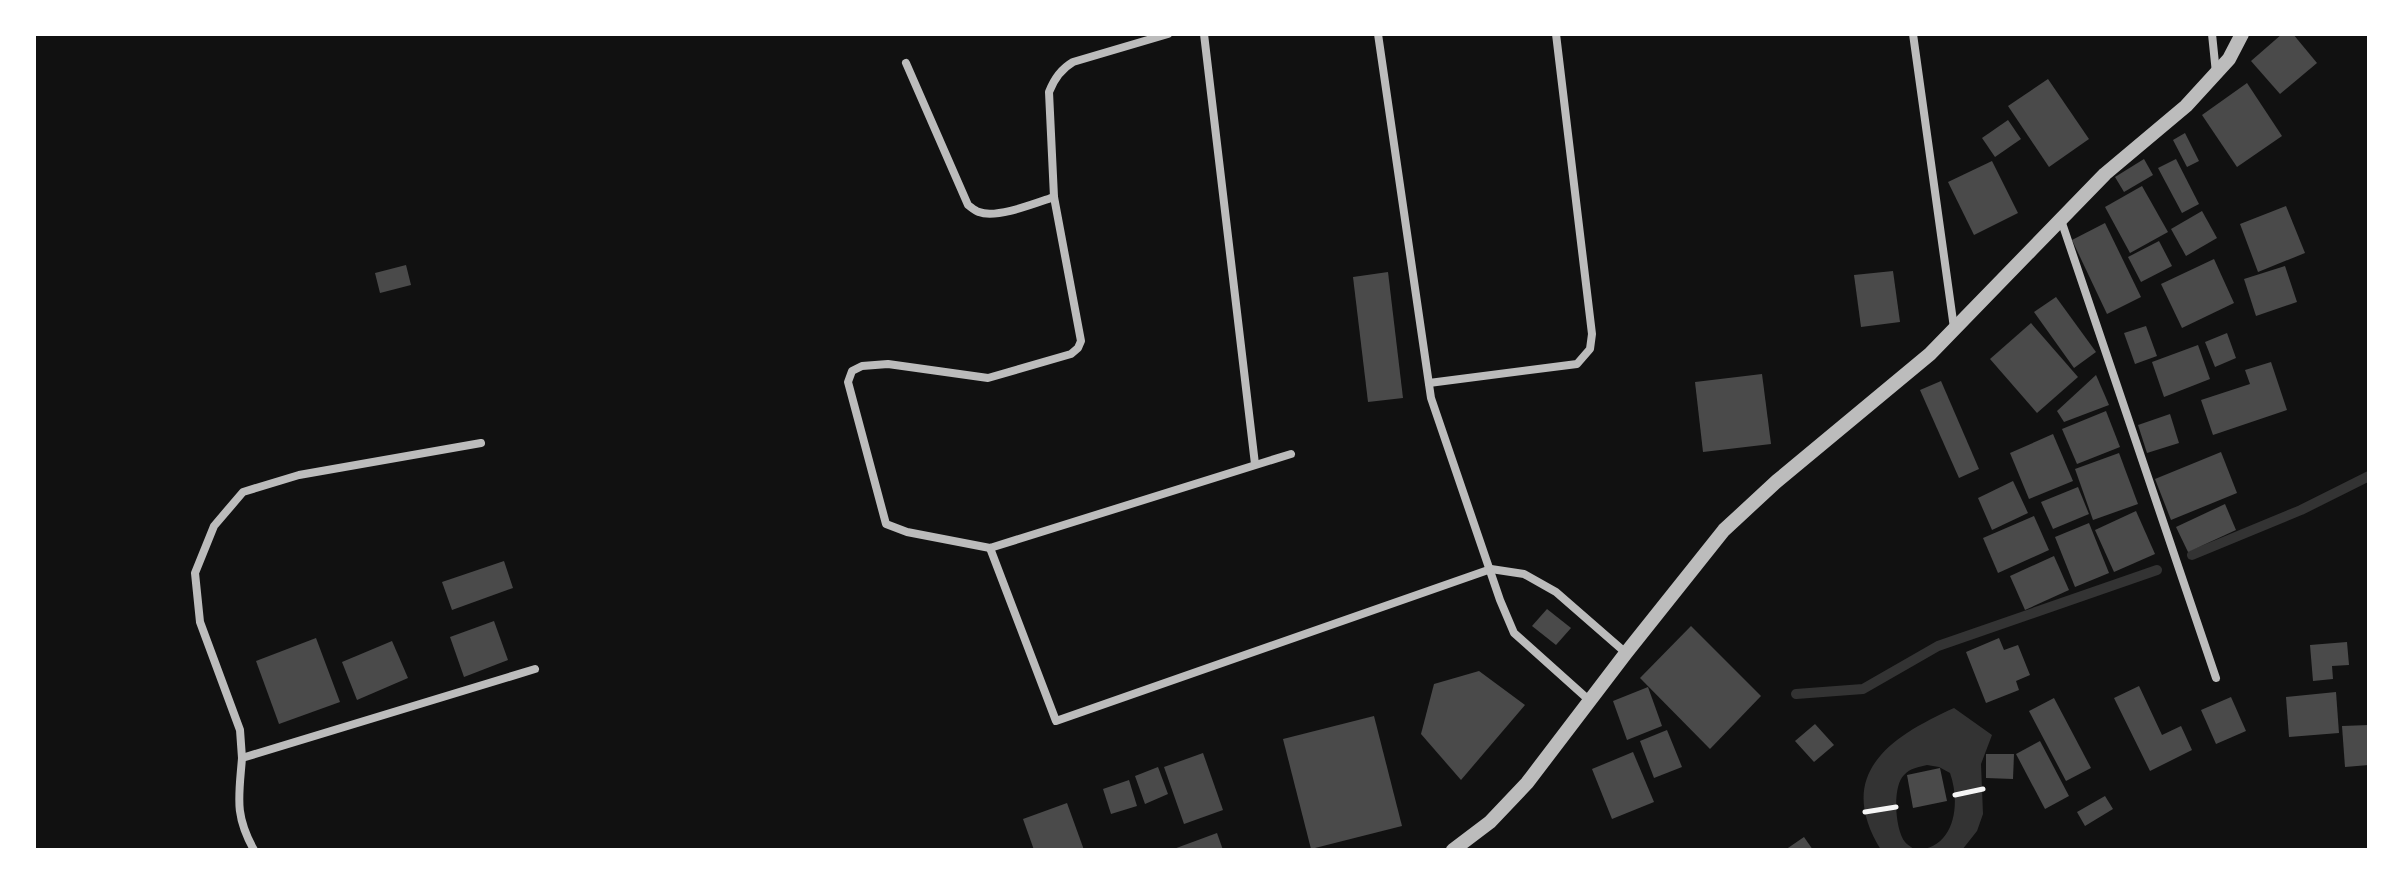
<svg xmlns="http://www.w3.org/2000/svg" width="2403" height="884" viewBox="0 0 2403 884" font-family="'Source Sans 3',sans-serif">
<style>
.water{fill:#333;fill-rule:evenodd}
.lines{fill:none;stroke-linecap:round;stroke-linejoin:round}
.stream{stroke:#333;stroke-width:10}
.building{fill:#4a4a4a}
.path{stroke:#f5f5f5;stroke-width:5}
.minor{stroke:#bcbcbc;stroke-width:8}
.tertiary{stroke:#bcbcbc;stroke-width:14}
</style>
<rect width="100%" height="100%" fill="#111"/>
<path class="water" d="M 1954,708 L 1992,735 L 1981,764 L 1983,814 L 1977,831 L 1962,850 L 1881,850 C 1834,774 1890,737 1954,708 ZM 1927,765 L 1939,767 L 1950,773 C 1961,804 1955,849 1915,850 C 1912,847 1907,845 1905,842 C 1895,830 1892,786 1904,775 C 1910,768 1919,767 1927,765 Z"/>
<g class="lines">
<g class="stream">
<polyline points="2192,555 2301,510 2369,476"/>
<polyline points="1796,694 1863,689 1938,646 2157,570"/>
</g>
</g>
<g class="building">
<polygon points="2282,34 2293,34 2317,63 2280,94 2251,61"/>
<polygon points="2048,79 2089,139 2049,167 2008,106"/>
<polygon points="2247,83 2282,136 2237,167 2202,115"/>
<polygon points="2008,120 2021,139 1995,157 1982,138"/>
<polygon points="2185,133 2199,161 2187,167 2173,140"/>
<polygon points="2144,159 2153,175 2124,192 2115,177"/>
<polygon points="2176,159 2199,204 2182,213 2158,168"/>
<polygon points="1992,161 2018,213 1974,235 1948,182"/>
<polygon points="2142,186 2168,232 2130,253 2105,207"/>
<polygon points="2286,206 2305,253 2258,272 2240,224"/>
<polygon points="2202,211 2217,238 2186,256 2171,229"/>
<polygon points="2105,223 2141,297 2107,314 2072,240"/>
<polygon points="2159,241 2172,266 2141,282 2128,257"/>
<polygon points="2214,259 2234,303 2182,328 2161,284"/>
<polygon points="406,265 411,285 380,293 375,273"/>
<polygon points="2285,266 2297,302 2256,316 2244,279"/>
<polygon points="1893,271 1900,322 1861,327 1854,275"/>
<polygon points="1388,272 1403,398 1368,402 1353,277"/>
<polygon points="2056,297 2096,352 2074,368 2034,312"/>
<polygon points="2031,323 2078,377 2037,413 1990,359"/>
<polygon points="2146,326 2157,356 2135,364 2124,333"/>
<polygon points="2227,333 2236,358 2215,367 2205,342"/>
<polygon points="2198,345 2210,379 2164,397 2152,362"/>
<polygon points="2271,362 2287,410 2213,435 2201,400 2250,384 2245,370"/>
<polygon points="1762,374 1771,444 1703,452 1695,382"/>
<polygon points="2096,375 2109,405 2064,422 2057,411"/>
<polygon points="1941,381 1979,469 1959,478 1920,390"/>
<polygon points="2106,411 2120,447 2077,464 2062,429"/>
<polygon points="2170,414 2179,443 2147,453 2138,425"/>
<polygon points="2053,434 2073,481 2029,499 2010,453"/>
<polygon points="2221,452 2237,493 2171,520 2155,479"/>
<polygon points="2119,453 2138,504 2093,520 2075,469"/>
<polygon points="2013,481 2028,513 1992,530 1978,498"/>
<polygon points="2078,487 2089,514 2053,529 2041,502"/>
<polygon points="2225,504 2236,530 2188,552 2176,527"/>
<polygon points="2136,511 2155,554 2114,572 2095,530"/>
<polygon points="2034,516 2049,550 1998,573 1983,538"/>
<polygon points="2089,523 2109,573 2075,587 2055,537"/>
<polygon points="2054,556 2069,590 2025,610 2010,576"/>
<polygon points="504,561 513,588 452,610 442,582"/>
<polygon points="1547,609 1571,628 1556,645 1532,626"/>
<polygon points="494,621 508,660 464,677 450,637"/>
<polygon points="1691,626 1761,696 1710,749 1640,678"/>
<polygon points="316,638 340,702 279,724 256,661"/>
<polygon points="1999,638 2004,650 2018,645 2030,675 2016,681 2019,690 1986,703 1966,652"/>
<polygon points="392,641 408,678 357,700 342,662"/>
<polygon points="2347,642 2349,665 2332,666 2333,679 2313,681 2310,645"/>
<polygon points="1479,671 1525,705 1461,780 1421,734 1434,684"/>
<polygon points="2139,686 2162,735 2181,726 2192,750 2150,771 2114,698"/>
<polygon points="1648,687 1662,726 1627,740 1613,701"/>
<polygon points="2336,692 2339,733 2289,737 2286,697"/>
<polygon points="2231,697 2246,731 2216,744 2201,710"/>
<polygon points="2054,698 2091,768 2066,781 2029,711"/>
<polygon points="1374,716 1402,826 1311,849 1283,739"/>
<polygon points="1815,724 1834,745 1814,762 1795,741"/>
<polygon points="2369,725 2369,765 2345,767 2342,726"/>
<polygon points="1667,730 1682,767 1654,778 1640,741"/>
<polygon points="2040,741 2069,796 2045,809 2016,754"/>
<polygon points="1633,752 1654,802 1612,819 1592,769"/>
<polygon points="1203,753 1223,810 1184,824 1164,767"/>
<polygon points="1986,754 2014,754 2013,779 1986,778"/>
<polygon points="1158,767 1168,794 1145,804 1135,776"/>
<polygon points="1940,768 1947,801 1913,808 1907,775"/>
<polygon points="1129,780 1137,806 1111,814 1103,789"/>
<polygon points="2105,796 2113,809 2085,826 2077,812"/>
<polygon points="1067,803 1084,850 1034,850 1023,819"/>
<polygon points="1217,833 1223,850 1171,850"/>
<polygon points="1804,837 1813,850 1785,850"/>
</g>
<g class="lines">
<g class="path">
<polyline points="1955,795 1983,789"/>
<polyline points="1865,812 1896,807"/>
</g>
<g class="minor">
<path d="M 1168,34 L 1073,62 C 1061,69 1054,79 1049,92 L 1054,197 L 1081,341 L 1078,348 L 1071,354 L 988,378 L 888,364 L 862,366 L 852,371 L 848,382 L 886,524 L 907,532 L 990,548 L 1291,454"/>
<polyline points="1204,34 1255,464"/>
<polyline points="1378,34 1431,398 1500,600 1514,633 1590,701"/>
<polyline points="1913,34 1954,328"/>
<polyline points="2212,34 2216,73"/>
<path d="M 906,63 L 968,205 C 971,207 975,211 979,212 C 996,219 1036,203 1054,197"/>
<polyline points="2061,220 2216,678"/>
<polyline points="1429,383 1577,364 1590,349 1592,334 1556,34"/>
<polyline points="990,548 1056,721 1491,569 1524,574 1556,592 1626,653"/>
<polyline points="242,758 240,730 200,622 195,573 214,526 243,492 299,475 481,443"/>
<path d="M 254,850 C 234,814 239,797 242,758 L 535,669"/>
</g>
<polyline class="tertiary" points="1453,850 1490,822 1527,783 1626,653 1724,530 1777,481 1930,354 2105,174 2186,106 2229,59 2242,34"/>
</g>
<rect width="2403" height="884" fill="none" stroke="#ffffff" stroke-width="72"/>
</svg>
